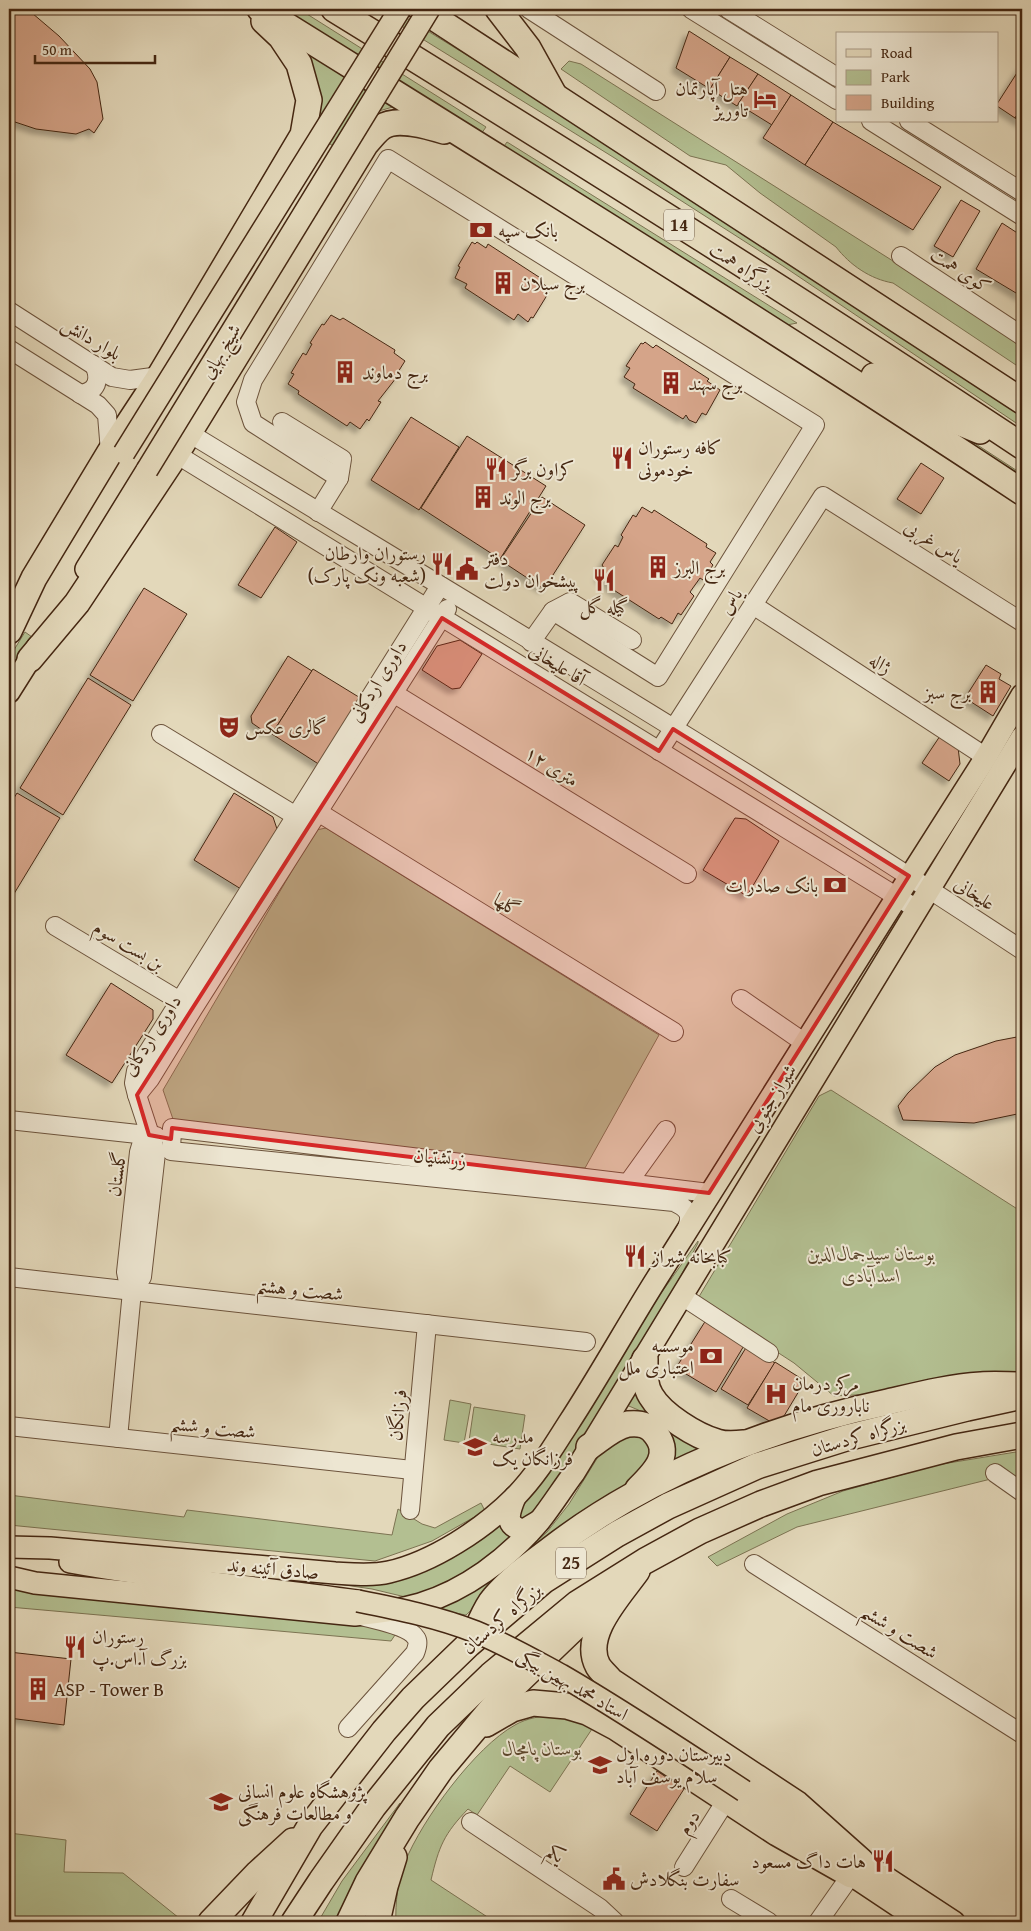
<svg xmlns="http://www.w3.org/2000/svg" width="1031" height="1931" viewBox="0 0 1031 1931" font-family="'Gentium Book Plus',Amiri,serif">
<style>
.green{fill:#b3bf91;stroke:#7c7352}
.building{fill:#d5a489;stroke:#452712;filter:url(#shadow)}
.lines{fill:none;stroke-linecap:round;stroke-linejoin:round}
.minor-casing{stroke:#6c533c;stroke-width:20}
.major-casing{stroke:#452712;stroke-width:24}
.highway-casing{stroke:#452712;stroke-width:28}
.minor{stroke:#ede6d2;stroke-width:18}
.major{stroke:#e3d8ba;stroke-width:21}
.highway{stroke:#e3d8ba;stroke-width:25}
.major-bridge-casing{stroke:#452712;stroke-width:24;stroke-linecap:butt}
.major-bridge{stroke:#e3d8ba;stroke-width:21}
.marked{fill:#d62828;fill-opacity:0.2;stroke:#d62828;stroke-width:4;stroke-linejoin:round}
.labels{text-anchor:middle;stroke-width:4;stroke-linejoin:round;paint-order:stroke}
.shield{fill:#ede6d2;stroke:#77604c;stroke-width:1}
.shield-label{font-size:18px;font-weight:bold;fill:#452712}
.poi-label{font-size:19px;fill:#452712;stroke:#ede6d2;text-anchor:start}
.street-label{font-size:19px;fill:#452712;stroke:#ede6d2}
.park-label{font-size:19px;font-style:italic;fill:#5b452b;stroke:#ede6d2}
</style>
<defs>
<filter id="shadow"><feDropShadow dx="-4.5" dy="4.5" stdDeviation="2.5" flood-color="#0004"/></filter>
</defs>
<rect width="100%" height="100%" fill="#e3d8ba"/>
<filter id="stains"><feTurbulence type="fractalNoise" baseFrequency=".004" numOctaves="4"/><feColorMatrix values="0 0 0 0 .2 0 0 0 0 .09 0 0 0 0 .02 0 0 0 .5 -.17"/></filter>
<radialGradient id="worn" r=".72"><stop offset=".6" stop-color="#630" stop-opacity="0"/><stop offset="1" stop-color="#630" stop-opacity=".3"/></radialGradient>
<g class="green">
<polygon points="281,9 299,9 486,127 481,134"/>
<polygon points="374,9 392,9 577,123 732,224 1022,416 1022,427 783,266 613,157"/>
<polygon points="300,39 403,104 379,111 347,155 310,131"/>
<path d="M 569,61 L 581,64 L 893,261 L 1022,346 L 1022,369 L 893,283 C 870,279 850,265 836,247 L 760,193 L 726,165 L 690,156 L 561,69 Z"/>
<polygon points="507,142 797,323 787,325 502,149"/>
<polygon points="883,393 942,422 1022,474 1022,484"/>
<polygon points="25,632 32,637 9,676 9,658"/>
<polygon points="326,828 659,1035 585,1168 175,1125 163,1090 316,830"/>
<polygon points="831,1090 1022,1212 1022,1372 992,1374 875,1394 834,1396 794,1363 697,1300 819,1096"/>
<path d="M 698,1241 L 698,1243 C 671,1296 640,1347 609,1398 C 582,1441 556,1485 523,1523 L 518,1524 L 519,1511 L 542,1480 L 652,1306 Z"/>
<polygon points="634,1383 706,1446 670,1463 648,1414 624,1404"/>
<polygon points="450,1400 471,1404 464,1443 444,1440"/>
<polygon points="474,1407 525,1415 520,1449 469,1441"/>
<polygon points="624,1431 653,1441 645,1472 535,1550 466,1615 434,1609 506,1568 527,1550 547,1532 569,1504 601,1452"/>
<polygon points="1022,1451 1022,1485 1007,1475 797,1527 717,1566 708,1557 787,1514 843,1491 936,1465"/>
<polygon points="9,1495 184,1517 187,1510 392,1535 398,1509 422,1524 435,1528 481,1503 485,1511 432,1541 375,1561 9,1525"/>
<polygon points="499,1521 505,1532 517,1538 506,1551 418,1600 372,1589 338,1584"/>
<polygon points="9,1588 353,1619 397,1632 391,1641 9,1607"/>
<path d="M 555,1715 L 596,1723 L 550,1792 L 510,1766 L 477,1815 L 468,1809 C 444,1834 439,1846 431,1880 L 495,1922 L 396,1922 C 395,1904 398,1879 405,1862 C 422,1820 475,1747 515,1725 C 527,1718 541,1716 555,1715 Z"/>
<polygon points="400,1803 358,1878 336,1922 318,1922 342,1881"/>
<polygon points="9,1833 66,1840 64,1872 123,1873 184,1922 9,1922"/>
</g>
<g class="building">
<polygon points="9,9 33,9 32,13 59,36 90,69 97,82 103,119 94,133 89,129 76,134 36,129 9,120"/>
<polygon points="689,31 730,57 710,89 676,68"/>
<polygon points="730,57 758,74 737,106 710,89"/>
<polygon points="1022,65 1022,108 1015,118 997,106 997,104"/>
<polygon points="758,74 791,95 772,125 738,104"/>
<polygon points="791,95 833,122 805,165 763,138"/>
<polygon points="1022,108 1022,123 1015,118"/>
<polygon points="833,122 941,187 913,230 805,165"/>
<polygon points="961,200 980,211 953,257 934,246"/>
<polygon points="1002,223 1022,236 1022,282 1016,293 976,269"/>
<polygon points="472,242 475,244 477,242 486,248 488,244 542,279 540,282 548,287 546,290 549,292 533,318 531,317 528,322 518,314 514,320 465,288 467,284 455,278 460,267 458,266"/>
<polygon points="1022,282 1022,297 1016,293"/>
<polygon points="331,315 340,320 343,318 395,350 394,353 405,361 398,372 400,373 378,401 381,402 369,421 367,419 360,429 350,422 347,426 298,394 299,391 288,384 294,374 291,373 303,353 306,355 312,344 310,343 322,324 324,325"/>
<polygon points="645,342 653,348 656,345 709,379 707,381 720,390 706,415 702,413 696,423 689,420 686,415 683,419 633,388 635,384 624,377 630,368 626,366 641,343 643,344"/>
<polygon points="411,417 459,447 419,510 371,480"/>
<polygon points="467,436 546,486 500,559 421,508"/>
<polygon points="921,463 944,478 921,514 897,499"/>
<polygon points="542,497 585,525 544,589 500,560"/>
<polygon points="642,507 652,513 654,510 707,544 706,547 716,553 710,562 713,565 703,580 700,578 690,592 694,596 681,615 678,613 672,624 661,617 659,619 609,587 611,584 599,577 604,568 602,565 615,545 618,547 623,537 621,535 633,515 636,517"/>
<polygon points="275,527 297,542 261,598 238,585"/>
<polygon points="144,588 187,614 133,701 90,675"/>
<polygon points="460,640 482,654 460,688 452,689 422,670 437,646"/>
<polygon points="288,656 312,671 275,729 265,732 252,723 251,716"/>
<polygon points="986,665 1001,674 999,679 1011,686 993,716 965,698"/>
<polygon points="313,669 362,699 320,765 272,734"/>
<polygon points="88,678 131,705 63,815 20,788"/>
<polygon points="940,736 958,747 960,764 949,781 922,763"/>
<polygon points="17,793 60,818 9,902 9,806"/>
<polygon points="234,793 273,817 277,829 241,889 194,860"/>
<polygon points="735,818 746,819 779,841 747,896 703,870"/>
<polygon points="111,983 153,1010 153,1019 112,1083 66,1055"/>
<polygon points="1022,1036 1022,1113 974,1123 903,1120 898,1106 908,1093 935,1067 955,1055 996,1041"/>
<polygon points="706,1320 745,1344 716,1392 676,1368"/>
<polygon points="747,1346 775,1363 748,1405 721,1389"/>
<polygon points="775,1362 805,1381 778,1426 747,1408"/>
<polygon points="9,1652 71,1659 64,1725 9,1718"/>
<polygon points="657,1771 684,1789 657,1831 630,1814"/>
</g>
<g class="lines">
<defs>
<g id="minor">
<polyline points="529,9 656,91"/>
<polyline points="691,9 837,100"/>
<polyline points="728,9 837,77"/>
<polyline points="871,121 1022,216"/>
<polyline points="909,121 1022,192"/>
<polyline points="901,256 1022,336"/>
<polyline points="9,311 112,377 130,380 160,376"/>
<polyline points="9,349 98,405 107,415 110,452"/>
<path d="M 80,394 C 97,392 101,379 94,365"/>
<polyline points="282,422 342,459 339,478"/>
<path d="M 189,433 C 468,603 750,770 1022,950"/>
<polyline points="176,454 917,909"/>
<polyline points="318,512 339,478 253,423 246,402 253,380 388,159 815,425 658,677 553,611 531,642"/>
<polyline points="753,605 986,757"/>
<polyline points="553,611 570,602 632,640"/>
<polyline points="385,688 687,874"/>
<polyline points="161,734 296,816 318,812 674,1032"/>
<polyline points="659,751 823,496 1022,622"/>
<polyline points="55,926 190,1007"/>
<polyline points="741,999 805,1043"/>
<polyline points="137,1095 150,1079 193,1009 447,609"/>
<polyline points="9,1120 156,1136"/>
<polyline points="628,1183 666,1130"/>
<path d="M 685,1233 C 692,1216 691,1210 674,1202 L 171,1151 L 172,1128 L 709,1193"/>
<polyline points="9,1277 586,1342"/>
<polyline points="132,1291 142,1277 156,1153 137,1095 134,1083 136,1071 440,586"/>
<polyline points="682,1296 769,1353"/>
<polyline points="9,1426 412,1470"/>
<polyline points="118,1438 132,1291 128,1282 126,1272 139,1152 142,1142 149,1135"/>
<polyline points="995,1473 1022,1492"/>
<polyline points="410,1510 427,1324"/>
<polyline points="754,1564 1022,1734"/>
<path d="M 348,1728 L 415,1653 C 417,1648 419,1642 416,1638 C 408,1625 374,1620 361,1616"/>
<polyline points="471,1822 600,1908 615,1922"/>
<polyline points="684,1867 727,1799"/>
<polyline points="731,1899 769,1922"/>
<polyline points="818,1922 851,1875"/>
</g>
<g id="major">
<polyline points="86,569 147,470"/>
<polyline points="9,692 38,646"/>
<path d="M 515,1497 C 509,1512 503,1526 524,1530 L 539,1521"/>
<path d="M 9,1547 L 50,1548 L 335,1573 C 353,1574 372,1576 389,1572 C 433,1562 483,1529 514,1498 C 536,1476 552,1449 568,1424 C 600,1375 628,1324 659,1275 C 768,1102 876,929 986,757 L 1022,695"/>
<path d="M 70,1562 C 166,1580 262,1587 358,1601"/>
<path d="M 9,1577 L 35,1583 L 355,1615 C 377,1613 399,1610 420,1604 C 466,1590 507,1559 538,1523 C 551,1507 562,1489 574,1473 L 1022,737"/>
<polyline points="744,1791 861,1861 954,1922"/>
<polyline points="838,1866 922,1922"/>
</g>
<g id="highway">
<path d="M 260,9 C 515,168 771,326 1022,492"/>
<path d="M 334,9 C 565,151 796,296 1022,446"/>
<polyline points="421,9 1022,401"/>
<polyline points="498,9 528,48 553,93"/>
<polyline points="874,376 934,412 980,431"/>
<polyline points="9,631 34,578 110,452 158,379 303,135 309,100 299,64 281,37 264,21"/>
<path d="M 30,659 L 77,603 L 176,454 L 365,145 C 370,139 376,131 382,127 C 396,117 428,126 444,131"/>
<path d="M 645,1359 C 645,1372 644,1385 651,1396 C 662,1415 696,1436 717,1442 C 726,1445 735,1444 744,1443"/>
<path d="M 589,1447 C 601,1439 613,1427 628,1424 C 637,1423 647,1424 653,1431 C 674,1454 655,1472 638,1489"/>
<path d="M 637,1571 C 620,1595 581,1635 598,1666 C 601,1671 607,1676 611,1681 L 797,1804 L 861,1861"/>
<path d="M 476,1631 C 481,1621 486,1607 494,1598 C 510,1579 531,1564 551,1549 C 647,1475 770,1427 888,1402 C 918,1395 949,1387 981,1385 C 994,1384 1008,1385 1022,1385"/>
<polyline points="486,1724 512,1709 533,1703 567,1706 587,1712 617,1728 777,1833 851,1875"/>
<polyline points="211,1922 258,1873 293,1841"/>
<polyline points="254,1922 310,1826 384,1731 413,1698 469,1644 543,1581 617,1534 668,1506 757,1466 846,1438 967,1408 1022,1396"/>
<polyline points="294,1922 321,1881 373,1807 438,1726 491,1675 578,1603 645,1561 700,1531 761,1504 818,1483 956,1447 1022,1435"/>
<polyline points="349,1922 368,1882 407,1818 441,1769 499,1700 597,1606"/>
<polyline points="377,1922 385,1886 394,1857"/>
</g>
</defs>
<use href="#minor" class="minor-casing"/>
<use href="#major" class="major-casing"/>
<use href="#highway" class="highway-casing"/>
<use href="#minor" class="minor"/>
<use href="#major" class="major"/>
<use href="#highway" class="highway"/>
<defs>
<g id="major-bridge">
<polyline points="124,453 400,9"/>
<polyline points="147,470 429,9"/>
<path d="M 358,1601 C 398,1609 438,1617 476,1632 C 505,1644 533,1660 561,1675 C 623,1711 683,1751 744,1791"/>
</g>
</defs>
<use href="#major-bridge" class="major-bridge-casing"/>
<use href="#major-bridge" class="major-bridge"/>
</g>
<path class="marked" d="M 442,618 L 659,751 L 673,729 L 909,876 L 709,1193 L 172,1128 L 171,1139 L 149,1135 L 137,1095 Z"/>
<defs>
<symbol id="hotel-bare" viewBox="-9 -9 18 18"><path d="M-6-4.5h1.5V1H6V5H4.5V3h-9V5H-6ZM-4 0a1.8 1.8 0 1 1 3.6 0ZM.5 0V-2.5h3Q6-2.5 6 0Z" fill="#8f2418" stroke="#ede6d2" stroke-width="2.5" paint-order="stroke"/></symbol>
<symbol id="bank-bare" viewBox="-9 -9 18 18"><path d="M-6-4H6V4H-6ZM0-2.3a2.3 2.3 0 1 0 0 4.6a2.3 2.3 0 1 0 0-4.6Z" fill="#8f2418" stroke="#ede6d2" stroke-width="2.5" paint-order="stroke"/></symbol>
<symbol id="building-bare" viewBox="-9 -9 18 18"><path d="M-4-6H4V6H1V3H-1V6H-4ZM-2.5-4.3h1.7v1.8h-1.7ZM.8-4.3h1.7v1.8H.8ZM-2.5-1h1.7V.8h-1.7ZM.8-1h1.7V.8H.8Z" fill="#8f2418" stroke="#ede6d2" stroke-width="2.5" paint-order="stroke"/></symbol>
<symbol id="restaurant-bare" viewBox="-9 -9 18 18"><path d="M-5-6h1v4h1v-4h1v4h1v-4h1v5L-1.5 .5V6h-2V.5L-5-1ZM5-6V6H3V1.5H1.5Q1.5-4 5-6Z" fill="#8f2418" stroke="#ede6d2" stroke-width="2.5" paint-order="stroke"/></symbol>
<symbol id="civic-bare" viewBox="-9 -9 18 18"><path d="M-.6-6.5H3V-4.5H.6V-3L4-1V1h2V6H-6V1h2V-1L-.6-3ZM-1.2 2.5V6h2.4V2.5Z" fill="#8f2418" stroke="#ede6d2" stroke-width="2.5" paint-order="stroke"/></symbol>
<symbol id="theatre-bare" viewBox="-9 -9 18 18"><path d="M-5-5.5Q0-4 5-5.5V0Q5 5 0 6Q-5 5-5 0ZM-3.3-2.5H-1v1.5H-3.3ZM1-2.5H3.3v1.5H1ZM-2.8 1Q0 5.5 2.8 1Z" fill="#8f2418" stroke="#ede6d2" stroke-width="2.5" paint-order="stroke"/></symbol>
<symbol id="hospital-bare" viewBox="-9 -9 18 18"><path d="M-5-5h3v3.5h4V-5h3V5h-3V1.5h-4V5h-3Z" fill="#8f2418" stroke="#ede6d2" stroke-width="2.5" paint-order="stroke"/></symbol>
<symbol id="school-bare" viewBox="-9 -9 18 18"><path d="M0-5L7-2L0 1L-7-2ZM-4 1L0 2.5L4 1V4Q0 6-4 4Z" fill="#8f2418" stroke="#ede6d2" stroke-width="2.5" paint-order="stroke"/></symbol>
<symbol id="university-bare" viewBox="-9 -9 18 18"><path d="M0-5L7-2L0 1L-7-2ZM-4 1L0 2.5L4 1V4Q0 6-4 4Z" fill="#8f2418" stroke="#ede6d2" stroke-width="2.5" paint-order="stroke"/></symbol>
</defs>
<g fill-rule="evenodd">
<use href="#hotel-bare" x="749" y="83" width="32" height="32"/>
<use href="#bank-bare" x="465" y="214" width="32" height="32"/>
<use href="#building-bare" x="487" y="267" width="32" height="32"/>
<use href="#building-bare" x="329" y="356" width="32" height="32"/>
<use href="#building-bare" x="655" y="367" width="32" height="32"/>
<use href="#restaurant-bare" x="606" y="442" width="32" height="32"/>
<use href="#restaurant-bare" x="480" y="453" width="32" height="32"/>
<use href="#building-bare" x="467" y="481" width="32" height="32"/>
<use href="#restaurant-bare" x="426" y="548" width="32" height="32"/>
<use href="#building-bare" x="642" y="551" width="32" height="32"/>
<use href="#civic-bare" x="451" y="553" width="32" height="32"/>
<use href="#restaurant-bare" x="588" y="564" width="32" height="32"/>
<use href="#building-bare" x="972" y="676" width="32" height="32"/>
<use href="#theatre-bare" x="213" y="711" width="32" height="32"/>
<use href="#bank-bare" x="819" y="869" width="32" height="32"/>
<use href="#restaurant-bare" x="619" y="1240" width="32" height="32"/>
<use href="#bank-bare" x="695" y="1340" width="32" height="32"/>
<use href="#hospital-bare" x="760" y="1378" width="32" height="32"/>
<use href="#school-bare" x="459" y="1431" width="32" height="32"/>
<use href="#restaurant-bare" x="59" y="1631" width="32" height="32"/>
<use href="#building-bare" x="22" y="1673" width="32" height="32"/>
<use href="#school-bare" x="584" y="1749" width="32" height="32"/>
<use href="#university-bare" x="205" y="1786" width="32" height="32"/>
<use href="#restaurant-bare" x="867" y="1845" width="32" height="32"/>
<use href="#civic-bare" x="598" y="1863" width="32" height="32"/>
</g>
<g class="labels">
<g class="shield">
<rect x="664" y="209.5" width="30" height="31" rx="4"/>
<rect x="556" y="1547.5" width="30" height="31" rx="4"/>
</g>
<g class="shield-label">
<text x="679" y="231">14</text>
<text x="571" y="1569">25</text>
</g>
<g class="poi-label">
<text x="748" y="95" text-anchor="end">هتل آپارتمان<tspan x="748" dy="22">تاوریژ</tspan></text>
<text x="498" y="237">بانک سپه</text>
<text x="520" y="290">برج سبلان</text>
<text x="362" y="379">برج دماوند</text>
<text x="688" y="390">برج سهند</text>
<text x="638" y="454">کافه رستوران<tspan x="638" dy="22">خودمونی</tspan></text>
<text x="512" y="476">کراون برگر</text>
<text x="499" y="504">برج الوند</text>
<text x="426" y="560" text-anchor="end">رستوران وارطان<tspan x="426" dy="22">(شعبه ونک پارک)</tspan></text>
<text x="484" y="565">دفتر<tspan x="484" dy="22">پیشخوان دولت</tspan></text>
<text x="674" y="574">برج البرز</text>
<text x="604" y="613" text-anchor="middle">گیله گل</text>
<text x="971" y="699" text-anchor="end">برج سبز</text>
<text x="245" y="734">گالری عکس</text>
<text x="818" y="892" text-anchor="end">بانک صادرات</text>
<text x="652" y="1263">کبابخانه شیراز</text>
<text x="694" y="1352" text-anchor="end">موسسه<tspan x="694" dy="22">اعتباری ملل</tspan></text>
<text x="792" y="1390">مرکز درمان<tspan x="792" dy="22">ناباروری مام</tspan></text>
<text x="492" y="1443">مدرسه<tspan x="492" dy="22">فرزانگان یک</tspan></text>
<text x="92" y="1643">رستوران<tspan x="92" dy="22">بزرگ آ.اس.پ</tspan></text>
<text x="54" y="1696">ASP - Tower B</text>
<text x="616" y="1761">دبیرستان دوره اول<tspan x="616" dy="22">سلام یوسف آباد</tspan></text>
<text x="238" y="1798">پژوهشگاه علوم انسانی<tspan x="238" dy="22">و مطالعات فرهنگی</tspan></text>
<text x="866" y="1868" text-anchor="end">هات داگ مسعود</text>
<text x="630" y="1886">سفارت بنگلادش</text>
</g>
<g class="street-label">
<text transform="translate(742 266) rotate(33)" y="7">بزرگراه همت</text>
<text transform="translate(961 270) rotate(33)" y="7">کوی همت</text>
<text transform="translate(92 338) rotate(31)" y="7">بلوار دانش</text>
<text transform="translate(220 351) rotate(-59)" y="7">شیخ بهایی</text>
<text transform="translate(934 541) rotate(32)" y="7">یاس غربی</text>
<text transform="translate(730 601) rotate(-57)" y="7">یاس</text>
<text transform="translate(881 663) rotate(33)" y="7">ژاله</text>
<text transform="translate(558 664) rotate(32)" y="7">آقا علیخانی</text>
<text transform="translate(377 681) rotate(-58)" y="7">داوری اردکانی</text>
<text transform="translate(552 766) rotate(32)" y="7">۱۲ متری</text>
<text transform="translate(975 893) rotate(33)" y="7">علیخانی</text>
<text transform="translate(507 904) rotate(32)" y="7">گلها</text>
<text transform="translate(129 945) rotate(31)" y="7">بن بست سوم</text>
<text transform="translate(151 1035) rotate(-57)" y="7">داوری اردکانی</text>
<text transform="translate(771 1098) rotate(-58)" y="7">شیراز جنوبی</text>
<text transform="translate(440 1157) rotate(6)" y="7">زرتشتیان</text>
<text transform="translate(116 1174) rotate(-82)" y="7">گلستان</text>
<text transform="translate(300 1289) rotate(6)" y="7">شصت و هشتم</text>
<text transform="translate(397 1415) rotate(-84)" y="7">فرزانگان</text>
<text transform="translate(213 1427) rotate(6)" y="7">شصت و ششم</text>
<text transform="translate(858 1436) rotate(-16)" y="7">بزرگراه کردستان</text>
<text transform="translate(273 1568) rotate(5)" y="7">صادق آئینه وند</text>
<text transform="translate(501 1618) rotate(-41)" y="7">بزرگراه کردستان</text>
<text transform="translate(900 1631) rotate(32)" y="7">شصت و ششم</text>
<text transform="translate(573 1684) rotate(30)" y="7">استاد محمد بهمن بیگی</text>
<text transform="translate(688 1822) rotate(-57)" y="7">دوم</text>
<text transform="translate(556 1853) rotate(34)" y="7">یکم</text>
</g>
<g class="park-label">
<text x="871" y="1260">بوستان سیدجمال‌الدین<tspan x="871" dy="22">اسدآبادی</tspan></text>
<text x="542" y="1755">بوستان پامچال</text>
</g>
</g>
<rect width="1031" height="1931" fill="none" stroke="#e3d8ba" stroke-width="30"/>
<rect x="10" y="10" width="1011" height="1911" fill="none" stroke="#452712" stroke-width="2.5"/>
<rect x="15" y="15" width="1001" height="1901" fill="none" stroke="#452712"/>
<rect x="836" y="32" width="162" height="90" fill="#ede6d2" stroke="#aa9a85"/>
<rect x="846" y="49" width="25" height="8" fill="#e3d8ba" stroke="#aa9a85"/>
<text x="881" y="58" font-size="15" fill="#452712">Road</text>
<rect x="846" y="70" width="25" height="15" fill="#b3bf91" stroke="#aa9a85"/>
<text x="881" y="82" font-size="15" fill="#452712">Park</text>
<rect x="846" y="95" width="25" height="15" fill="#d5a489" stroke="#aa9a85"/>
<text x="881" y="108" font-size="15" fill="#452712">Building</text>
<path d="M35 55v8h120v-8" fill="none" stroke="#452712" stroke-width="2.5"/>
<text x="42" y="55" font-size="15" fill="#452712" stroke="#ede6d2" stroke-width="4" paint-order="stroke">50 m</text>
<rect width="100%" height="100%" filter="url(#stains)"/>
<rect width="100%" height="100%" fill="url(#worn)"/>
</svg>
